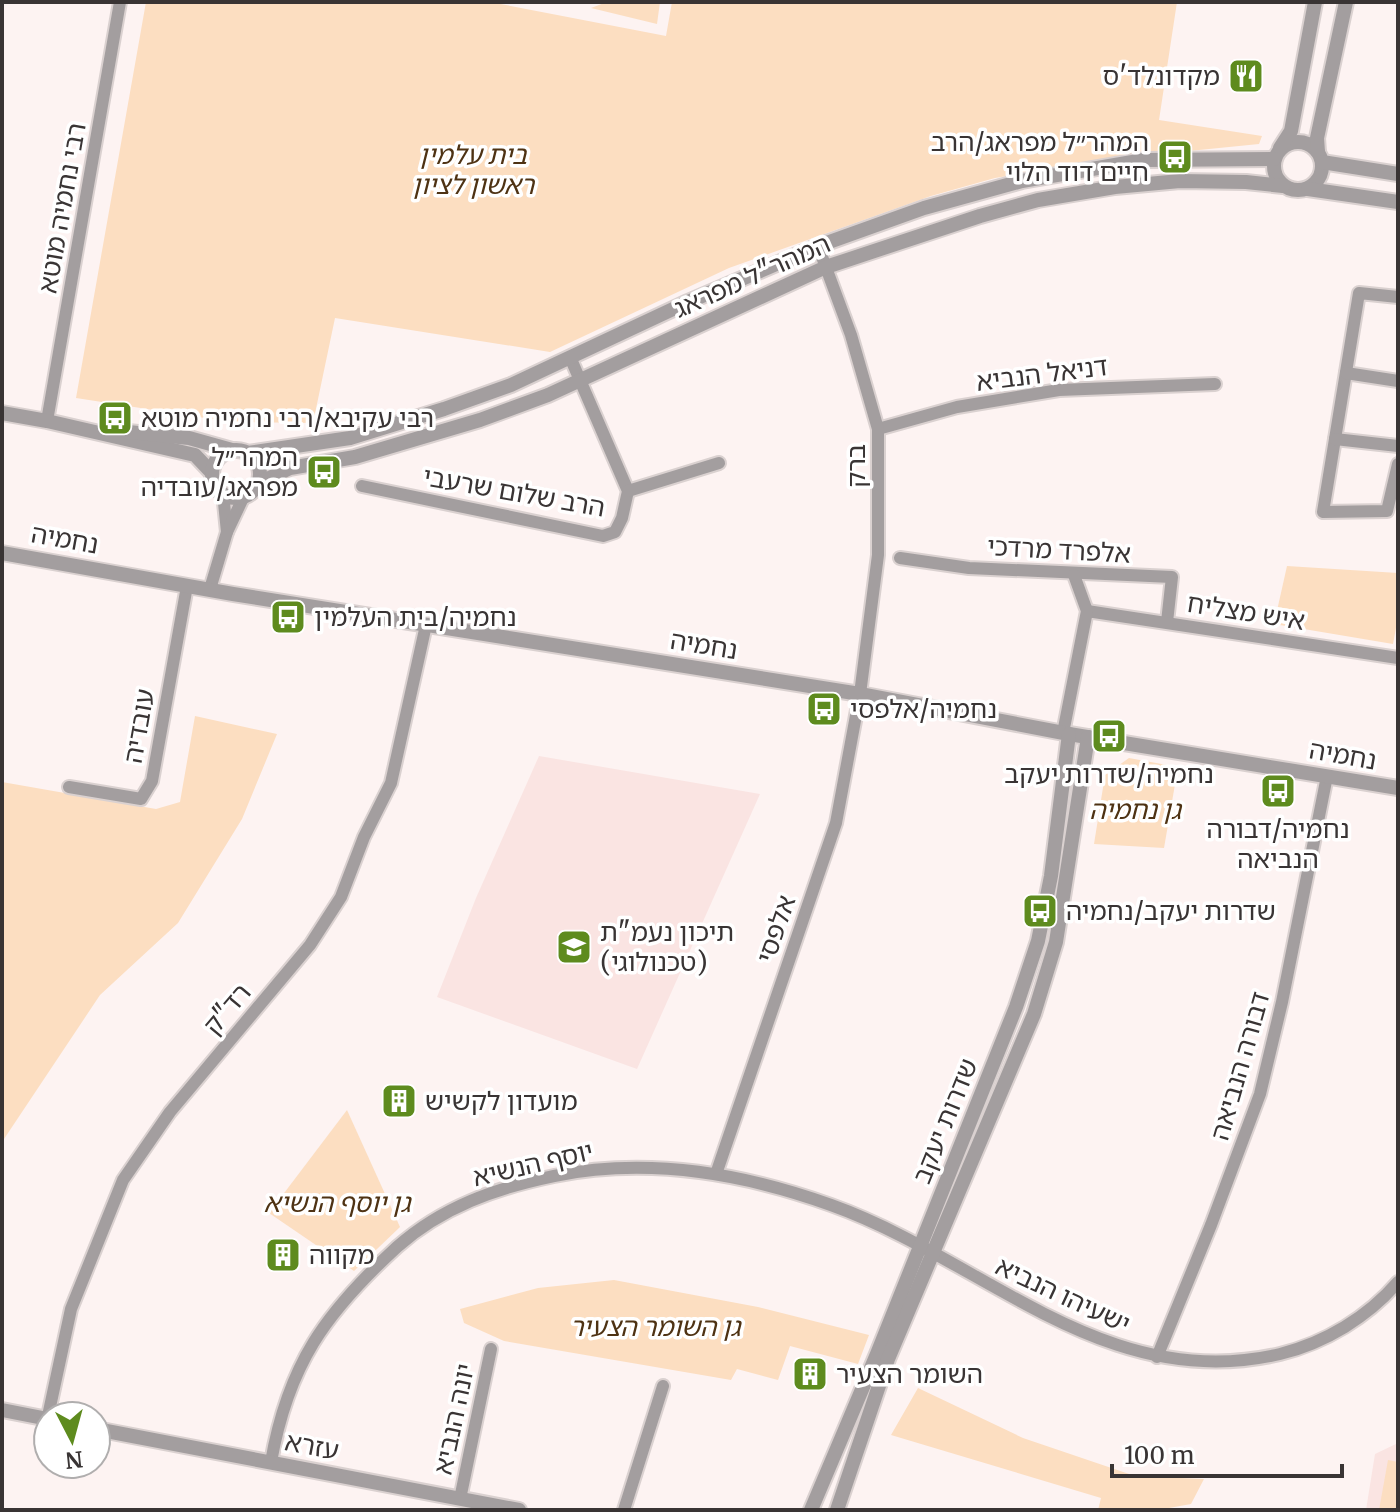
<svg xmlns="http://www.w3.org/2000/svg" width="1400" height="1512" viewBox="0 0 1400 1512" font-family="Merriweather,'Noto Sans Hebrew',serif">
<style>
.built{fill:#fae4e2}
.green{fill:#fcdec1}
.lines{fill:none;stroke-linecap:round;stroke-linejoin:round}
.minor-casing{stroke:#dad1d0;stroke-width:16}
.tertiary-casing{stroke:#dad1d0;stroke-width:18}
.minor{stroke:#a39e9f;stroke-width:12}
.tertiary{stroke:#a39e9f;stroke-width:14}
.labels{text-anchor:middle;stroke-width:7;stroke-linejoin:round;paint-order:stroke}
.poi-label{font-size:26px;fill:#393434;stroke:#fff;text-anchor:start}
.park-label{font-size:26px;font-style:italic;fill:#4e3213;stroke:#fff}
.street-label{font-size:26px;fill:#393434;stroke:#fff}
</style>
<rect width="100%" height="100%" fill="#fdf3f2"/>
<g class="built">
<polygon points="539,756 760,794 637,1069 437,997 476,898"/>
<polygon points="1398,1443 1398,1510 1366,1510 1375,1454"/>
</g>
<g class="green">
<polygon points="146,2 490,2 666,36 672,2 1177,2 1159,120 1262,136 1259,144 1119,158 995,178 931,196 729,268 550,352 335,318 313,423 231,422 76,398"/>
<polygon points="607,2 660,2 657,24 591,8"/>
<polygon points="1287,566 1398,573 1398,617 1393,644 1274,624"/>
<polygon points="195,716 277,734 242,819 178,923 100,995 2,1142 2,782 156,809 180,802"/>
<polygon points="1129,758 1178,767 1164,848 1094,844 1105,775"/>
<polygon points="347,1110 400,1227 354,1271 269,1213"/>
<polygon points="614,1280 758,1307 869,1335 858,1364 790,1346 778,1380 737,1369 731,1380 504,1341 464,1323 460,1309 538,1288"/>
<polygon points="918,1388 1023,1438 1135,1476 1204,1479 1191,1504 1158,1510 1098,1510 1101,1498 891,1435"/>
<polygon points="1388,1460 1398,1462 1398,1510 1379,1510"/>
</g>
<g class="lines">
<defs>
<g id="minor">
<polyline points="1398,297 1359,293 1323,512 1387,511 1398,464"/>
<polyline points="1346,373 1398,381"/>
<polyline points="47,421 120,2"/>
<polyline points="878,429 957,407 1059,390 1215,384"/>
<polyline points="1335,439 1398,446"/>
<polyline points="362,486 603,536 615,532 622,518 628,491 570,357"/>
<polyline points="628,491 719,463"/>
<polyline points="223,493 227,532"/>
<polyline points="900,558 969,568 1172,577 1167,622"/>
<polyline points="210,589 227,532 244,496"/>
<polyline points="1087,611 1398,658"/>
<polyline points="1063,733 1087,611 1074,575"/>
<polyline points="69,787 141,799 152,781 187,586"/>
<polyline points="716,1174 836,823 860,694 878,555 878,429 851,335 818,246"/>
<polyline points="1157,1357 1211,1225 1260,1094 1282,1002 1327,776"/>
<polyline points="48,1416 71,1309 123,1180 170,1112 310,945 341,897 364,837 391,783 426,625"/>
<path d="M 271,1462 C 288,1365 325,1313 397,1247 C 442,1207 496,1188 554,1176 C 647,1157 742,1173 831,1205 C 983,1259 1105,1395 1280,1354 C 1325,1343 1368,1317 1398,1282"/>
<polyline points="460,1499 491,1349"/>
<polyline points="624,1510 663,1386"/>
</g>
<g id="tertiary">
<circle cx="1298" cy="166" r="24"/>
<polyline points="1280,148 1291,131 1315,2"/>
<polyline points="1318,152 1317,138 1346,2"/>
<polyline points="1322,162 1398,174"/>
<polyline points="1308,189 1398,202"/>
<polyline points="2,413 47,421 195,455 212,473"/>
<polyline points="128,432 189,438 232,450"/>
<circle cx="236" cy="474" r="24"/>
<polyline points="248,453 350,438 444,409 511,385 688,302 818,246 924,208 1022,181 1144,160 1274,159"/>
<polyline points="257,484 290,468 355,457 480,420 548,395 826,267 980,216 1038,200 1115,187 1180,181 1246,182 1283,186"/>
<polyline points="2,553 233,594 860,694 1069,734 1398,788"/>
<polyline points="2,1410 48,1419"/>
<polyline points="96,1429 519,1510"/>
<polyline points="811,1510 877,1354 1016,1007 1038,941 1051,876 1069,734"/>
<polyline points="837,1510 888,1359 1034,1014 1056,942 1088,737"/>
</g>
</defs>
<use href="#minor" class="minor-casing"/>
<use href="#tertiary" class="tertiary-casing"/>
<use href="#minor" class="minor"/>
<use href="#tertiary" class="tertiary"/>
</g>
<defs>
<symbol id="restaurant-square" viewBox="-11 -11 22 22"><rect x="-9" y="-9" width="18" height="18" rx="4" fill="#5e8b1e" stroke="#fff"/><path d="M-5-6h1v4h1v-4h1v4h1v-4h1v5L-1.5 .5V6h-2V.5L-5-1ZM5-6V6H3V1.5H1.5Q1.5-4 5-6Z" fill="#fff"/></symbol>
<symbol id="bus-square" viewBox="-11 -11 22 22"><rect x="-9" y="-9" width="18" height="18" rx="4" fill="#5e8b1e" stroke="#fff"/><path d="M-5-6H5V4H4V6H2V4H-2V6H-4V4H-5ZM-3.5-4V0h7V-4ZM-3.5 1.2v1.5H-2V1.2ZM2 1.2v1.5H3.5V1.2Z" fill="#fff"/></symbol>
<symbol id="school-square" viewBox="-11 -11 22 22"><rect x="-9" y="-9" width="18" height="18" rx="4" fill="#5e8b1e" stroke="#fff"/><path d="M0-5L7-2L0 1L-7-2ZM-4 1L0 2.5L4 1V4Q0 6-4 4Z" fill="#fff"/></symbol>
<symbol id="building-square" viewBox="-11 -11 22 22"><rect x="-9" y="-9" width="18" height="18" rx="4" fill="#5e8b1e" stroke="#fff"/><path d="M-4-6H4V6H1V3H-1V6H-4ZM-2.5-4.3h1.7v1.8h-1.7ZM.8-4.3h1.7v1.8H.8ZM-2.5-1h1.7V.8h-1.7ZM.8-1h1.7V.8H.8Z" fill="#fff"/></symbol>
</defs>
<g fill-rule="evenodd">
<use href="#restaurant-square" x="1226" y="56" width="40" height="40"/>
<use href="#bus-square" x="1155" y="137" width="40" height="40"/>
<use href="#bus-square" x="95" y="398" width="40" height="40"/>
<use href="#bus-square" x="304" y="452" width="40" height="40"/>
<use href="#bus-square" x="268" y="597" width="40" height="40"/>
<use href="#bus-square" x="804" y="689" width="40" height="40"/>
<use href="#bus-square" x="1089" y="716" width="40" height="40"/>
<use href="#bus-square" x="1258" y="771" width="40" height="40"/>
<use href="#bus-square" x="1020" y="891" width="40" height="40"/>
<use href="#school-square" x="554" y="927" width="40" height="40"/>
<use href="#building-square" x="379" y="1081" width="40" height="40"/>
<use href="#building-square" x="263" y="1235" width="40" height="40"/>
<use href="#building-square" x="790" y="1354" width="40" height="40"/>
</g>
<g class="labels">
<g class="poi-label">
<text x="1220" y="85" text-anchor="end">מקדונלד'ס</text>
<text x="1149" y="151" text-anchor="end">המהר״ל מפראג/הרב<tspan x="1149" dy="30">חיים דוד הלוי</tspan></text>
<text x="141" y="427">רבי עקיבא/רבי נחמיה מוטא</text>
<text x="298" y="466" text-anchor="end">המהר״ל<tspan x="298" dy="30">מפראג/עובדיה</tspan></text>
<text x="314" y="626">נחמיה/בית העלמין</text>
<text x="850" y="718">נחמיה/אלפסי</text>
<text x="1109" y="783" text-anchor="middle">נחמיה/שדרות יעקב</text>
<text x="1278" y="838" text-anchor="middle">נחמיה/דבורה<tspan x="1278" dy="30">הנביאה</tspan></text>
<text x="1066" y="920">שדרות יעקב/נחמיה</text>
<text x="600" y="941">תיכון נעמ"ת<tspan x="600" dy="30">(טכנולוגי)</tspan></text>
<text x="425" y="1110">מועדון לקשיש</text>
<text x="309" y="1264">מקווה</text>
<text x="836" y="1383">השומר הצעיר</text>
</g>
<g class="park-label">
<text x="473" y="164">בית עלמין<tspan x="473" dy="30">ראשון לציון</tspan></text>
<text x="1135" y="819">גן נחמיה</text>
<text x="337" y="1212">גן יוסף הנשיא</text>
<text x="655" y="1336">גן השומר הצעיר</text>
</g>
<g class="street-label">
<text transform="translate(62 208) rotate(-80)" y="9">רבי נחמיה מוטא</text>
<text transform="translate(752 276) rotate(-24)" y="9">המהר"ל מפראג</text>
<text transform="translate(1042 374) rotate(-7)" y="9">דניאל הנביא</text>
<text transform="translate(856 466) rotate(-90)" y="9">ברק</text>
<text transform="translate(514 492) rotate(10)" y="9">הרב שלום שרעבי</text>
<text transform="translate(65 539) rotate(10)" y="9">נחמיה</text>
<text transform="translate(1059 550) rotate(3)" y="9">אלפרד מרדכי</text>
<text transform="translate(1246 612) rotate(9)" y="9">איש מצליח</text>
<text transform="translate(704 645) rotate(9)" y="9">נחמיה</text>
<text transform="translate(139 726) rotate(-80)" y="9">עובדיה</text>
<text transform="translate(1343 755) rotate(10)" y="9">נחמיה</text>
<text transform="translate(776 929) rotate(-71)" y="9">אלפסי</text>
<text transform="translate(227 1009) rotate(-50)" y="9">רד"ק</text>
<text transform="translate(1240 1066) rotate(-74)" y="9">דבורה הנביאה</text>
<text transform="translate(945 1121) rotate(-68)" y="9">שדרות יעקב</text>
<text transform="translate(533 1164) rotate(-13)" y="9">יוסף הנשיא</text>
<text transform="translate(1063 1295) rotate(25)" y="9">ישעיהו הנביא</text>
<text transform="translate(454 1419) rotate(-78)" y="9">יונה הנביא</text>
<text transform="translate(312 1446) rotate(11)" y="9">עזרא</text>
</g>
</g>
<rect width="1400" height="1512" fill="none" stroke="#393434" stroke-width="8"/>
<g transform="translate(72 1440) rotate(174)"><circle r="38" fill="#ffffff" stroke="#b0aeae" stroke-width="2"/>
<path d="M0-6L14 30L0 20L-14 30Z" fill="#5e8b1e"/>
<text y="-12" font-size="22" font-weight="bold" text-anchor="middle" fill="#393434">N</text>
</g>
<path d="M1112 1464v12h230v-12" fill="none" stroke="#393434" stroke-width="4"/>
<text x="1124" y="1464" font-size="24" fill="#393434" stroke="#ffffff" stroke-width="6" paint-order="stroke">100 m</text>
</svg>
